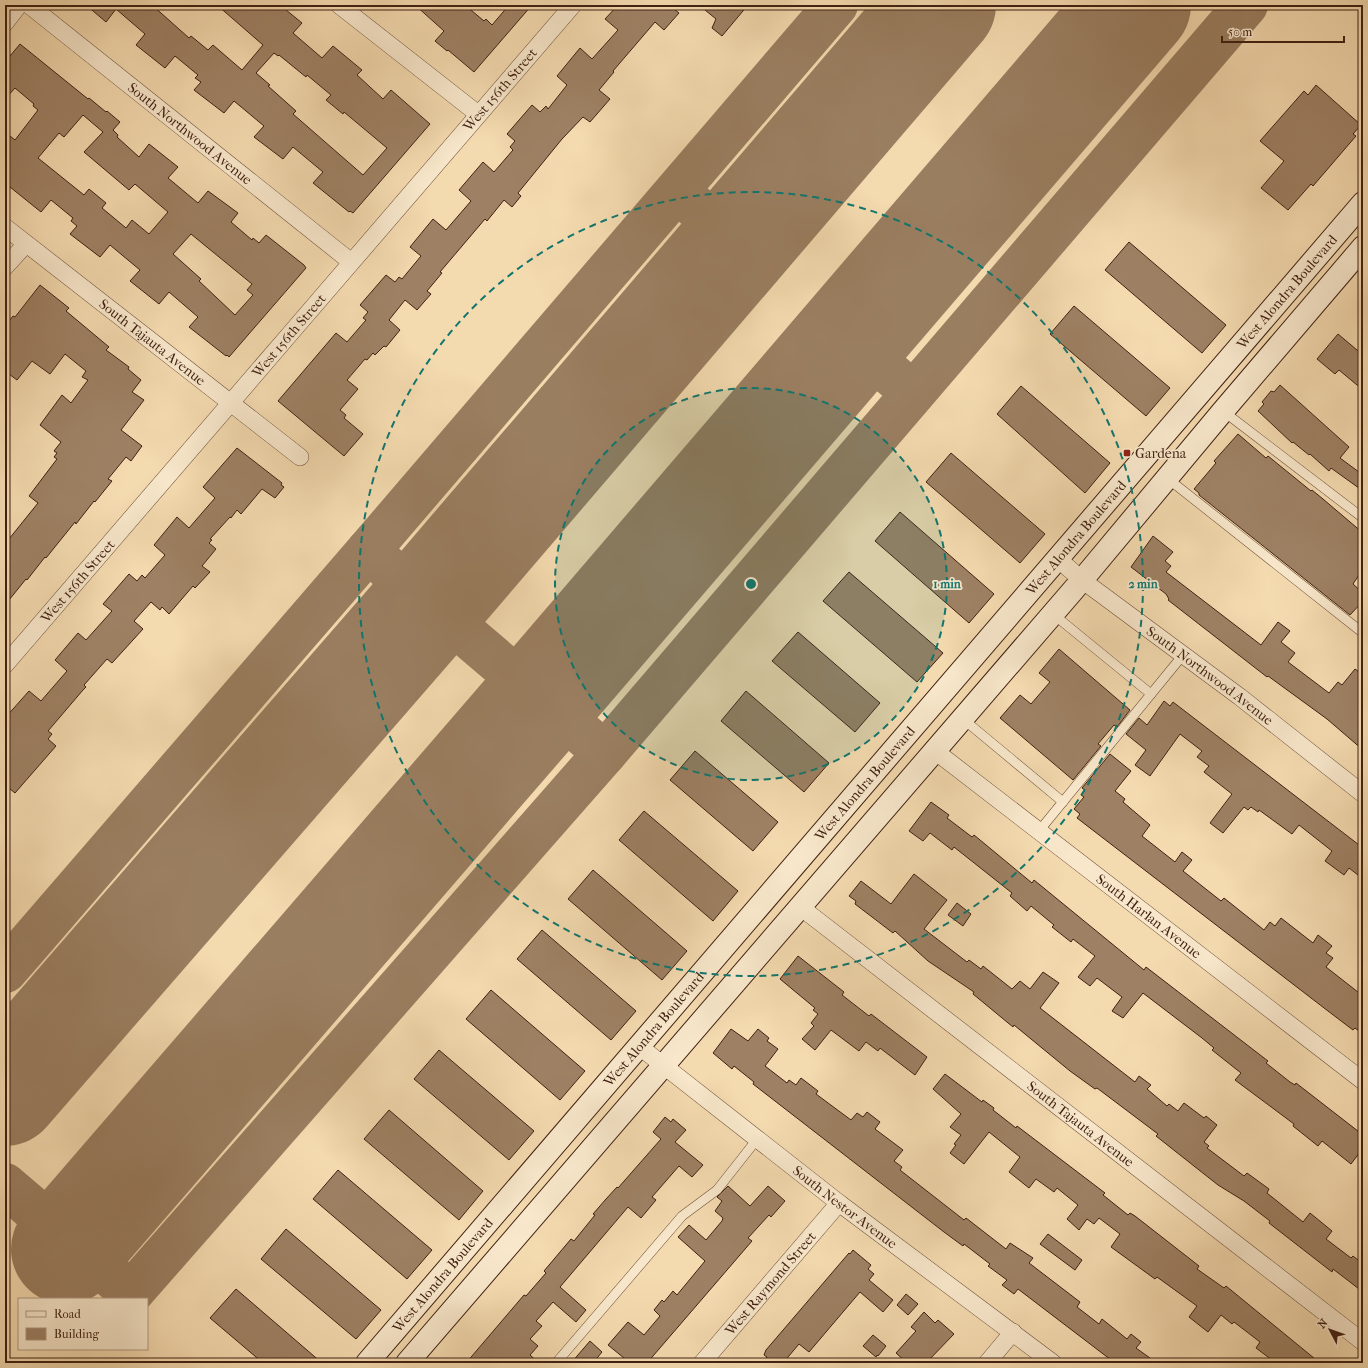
<svg xmlns="http://www.w3.org/2000/svg" width="1368" height="1368" viewBox="0 0 1368 1368" font-family="'IM FELL French Canon',serif">
<style>
.lines{fill:none;stroke-linecap:round;stroke-linejoin:round}
.taxiway{stroke:#9a7e60;stroke-width:44}
.runway{stroke:#9a7e60;stroke-width:110}
.building{fill:#9e8164;stroke:#402112;fill-rule:evenodd}
.service-casing{stroke:#6d4f39;stroke-width:10}
.minor-casing{stroke:#6d4f39;stroke-width:18}
.secondary-casing{stroke:#402112;stroke-width:24}
.service{stroke:#f8e7cb;stroke-width:9}
.minor{stroke:#f8e7cb;stroke-width:17}
.secondary{stroke:#f8e7cb;stroke-width:22}
.ring{fill:none;stroke:#0f766e;stroke-width:2;stroke-dasharray:7 5}
.poi-dot{fill:#8f2418;stroke:#f8e7cb;stroke-width:1.5}
.labels{text-anchor:middle;stroke-width:3.5;stroke-linejoin:round;paint-order:stroke}
.street-label{font-size:14px;fill:#402112;stroke:#f8e7cb}
.poi-label{font-size:14px;fill:#402112;stroke:#f8e7cb;text-anchor:start}
.centre{fill:#0f766e;stroke:#f8e7cb;stroke-width:2}
.ring-label{font-size:12px;text-anchor:middle;font-weight:bold;fill:#0f766e;stroke:#f8e7cb;stroke-width:3.5;stroke-linejoin:round;paint-order:stroke}
</style>
<rect width="100%" height="100%" fill="#f4daaf"/>
<filter id="stains"><feTurbulence type="fractalNoise" baseFrequency=".005" numOctaves="4"/><feColorMatrix values="0 0 0 0 .2 0 0 0 0 .09 0 0 0 0 .02 0 0 0 .5 -.17"/></filter>
<radialGradient id="worn" r=".72"><stop offset=".6" stop-color="#630" stop-opacity="0"/><stop offset="1" stop-color="#630" stop-opacity=".3"/></radialGradient>
<g class="lines">
<g class="taxiway">
<polyline points="678,192 738,243"/>
<polyline points="850,339 913,393"/>
<polyline points="368,551 605,753"/>
<polyline points="5,971 368,551 836,5"/>
<polyline points="5,1185 131,1293 605,753 1246,5"/>
</g>
<g class="runway">
<polyline points="5,1091 429,603 941,5"/>
<polyline points="66,1249 541,699 1136,5"/>
</g>
</g>
<g class="building">
<path d="M 86,5 L 152,5 L 189,38 L 191,36 L 208,50 L 213,45 L 242,70 L 263,45 L 217,5 L 280,5 L 302,23 L 293,33 L 322,58 L 333,46 L 362,70 L 357,75 L 383,99 L 391,90 L 430,124 L 353,213 L 350,211 L 349,212 L 313,183 L 323,172 L 293,147 L 283,159 L 254,137 L 264,126 L 234,101 L 224,113 L 194,90 L 201,82 L 195,78 L 198,75 L 175,56 L 165,68 L 136,45 L 145,34 L 116,9 L 106,22 ZM 274,53 L 278,56 L 279,55 L 306,77 L 307,75 L 331,95 L 326,100 L 343,114 L 344,112 L 387,148 L 363,175 L 293,114 L 296,111 L 268,86 L 270,85 L 256,73 Z"/>
<polygon points="415,5 465,5 484,21 486,19 492,25 509,5 532,5 474,72 448,50 447,51 435,41 444,31"/>
<polygon points="618,5 669,5 679,13 664,30 655,22 613,71 614,72 599,90 610,99 590,122 583,117 562,139 518,193 521,196 512,207 504,200 487,221 485,219 440,272 442,273 427,291 431,294 417,310 405,300 389,320 400,330 386,347 384,346 375,355 373,353 367,360 365,359 347,380 358,389 340,410 346,415 344,418 363,434 344,456 278,401 336,333 347,342 366,320 363,318 368,312 360,305 386,275 395,282 399,277 402,279 421,256 410,247 433,219 446,230 471,201 459,190 483,162 494,172 513,150 510,147 515,141 507,134 532,105 540,112 546,106 548,109 567,85 557,76 580,48 592,59 618,30 605,19"/>
<polygon points="699,5 748,5 722,36 712,28 716,19"/>
<path d="M 20,44 L 88,99 L 89,98 L 106,112 L 107,111 L 120,122 L 113,130 L 118,135 L 117,137 L 139,157 L 149,144 L 178,167 L 168,178 L 198,203 L 208,191 L 238,213 L 231,222 L 252,240 L 253,238 L 259,243 L 266,235 L 304,265 L 306,268 L 229,357 L 227,355 L 226,356 L 189,327 L 198,317 L 169,292 L 159,304 L 130,281 L 140,270 L 110,245 L 100,257 L 70,234 L 77,226 L 71,221 L 73,218 L 51,200 L 41,212 L 5,183 L 5,132 L 15,140 L 38,110 L 33,106 L 34,104 L 15,88 L 5,99 L 5,62 ZM 83,115 L 103,132 L 84,152 L 129,190 L 135,184 L 168,212 L 149,234 L 132,220 L 126,228 L 102,208 L 106,203 L 89,189 L 84,195 L 38,158 L 59,133 L 64,137 ZM 191,234 L 252,284 L 247,290 L 253,295 L 235,315 L 199,281 L 201,279 L 173,254 Z"/>
<polygon points="1316,85 1361,125 1353,134 1356,136 1313,186 1311,184 1288,210 1261,188 1284,161 1260,141 1304,91 1308,95"/>
<polygon points="1129,242 1226,325 1202,353 1105,270"/>
<polygon points="40,285 69,308 66,311 109,347 106,350 129,367 128,369 141,380 132,392 144,400 121,430 142,446 131,461 126,457 108,479 112,481 95,502 94,501 76,524 75,522 46,558 45,557 27,580 26,579 5,605 5,544 38,503 29,496 57,459 54,457 57,453 54,451 61,442 40,425 62,395 71,403 88,380 82,377 86,371 65,354 50,374 32,361 17,380 5,371 5,326 13,316 15,317"/>
<polygon points="1074,306 1170,388 1146,416 1050,334"/>
<polygon points="1338,334 1363,355 1363,390 1339,370 1335,374 1317,359"/>
<polygon points="1280,385 1349,447 1340,458 1363,475 1363,491 1331,468 1329,471 1310,454 1309,455 1293,442 1292,443 1258,411 1264,404 1262,402 1271,391 1274,392"/>
<polygon points="1021,386 1110,463 1085,493 997,414"/>
<polygon points="1238,434 1266,458 1268,456 1311,491 1312,490 1323,499 1363,533 1363,569 1353,584 1363,593 1363,601 1350,615 1199,495 1199,493 1194,489 1216,463 1214,461"/>
<polygon points="237,448 282,483 281,485 284,487 275,498 262,489 241,514 237,510 231,518 230,517 210,539 212,540 209,543 216,549 202,566 210,572 195,588 193,586 169,614 162,607 160,610 151,602 134,621 143,629 112,663 107,659 84,685 86,687 83,690 48,731 52,734 48,739 56,746 15,793 5,785 5,741 10,735 5,731 5,718 29,691 41,701 67,671 55,660 78,633 86,640 112,611 103,604 129,574 137,581 142,575 145,578 165,555 154,545 177,517 189,528 215,498 203,487"/>
<polygon points="951,453 1045,534 1020,563 926,482"/>
<polygon points="900,512 994,594 969,623 875,541"/>
<polygon points="1153,536 1173,552 1165,561 1171,566 1166,572 1261,645 1278,622 1290,631 1281,642 1295,653 1288,662 1329,693 1338,682 1342,685 1355,669 1363,675 1363,750 1327,719 1268,676 1267,677 1168,600 1169,599 1166,594 1131,567"/>
<polygon points="849,572 943,653 917,682 823,601"/>
<polygon points="798,632 880,703 855,732 772,661"/>
<polygon points="1059,649 1130,710 1117,727 1114,725 1098,744 1101,746 1073,780 1000,718 1020,695 1031,704 1050,682 1039,673"/>
<polygon points="746,691 829,763 804,792 721,721"/>
<polygon points="1164,701 1170,706 1173,702 1363,848 1363,879 1349,868 1344,875 1325,861 1332,851 1299,825 1292,834 1259,810 1258,812 1251,807 1248,810 1244,807 1223,833 1210,823 1232,794 1204,772 1209,766 1197,757 1202,751 1180,734 1150,776 1135,765 1146,750 1126,734 1139,718 1147,725"/>
<polygon points="695,751 778,822 753,851 670,780"/>
<polygon points="1110,754 1131,771 1115,791 1125,799 1123,802 1150,825 1142,836 1175,862 1182,852 1192,860 1183,871 1221,901 1224,898 1264,930 1270,922 1275,926 1281,918 1313,943 1318,935 1332,946 1326,953 1333,958 1326,967 1363,996 1363,1034 1355,1028 1353,1030 1328,1011 1077,818 1080,814 1074,809 1084,797 1081,795 1085,790 1082,788"/>
<polygon points="931,802 949,815 947,818 972,837 974,835 1032,883 1034,880 1144,970 1146,967 1255,1051 1268,1061 1266,1063 1290,1082 1295,1085 1296,1083 1363,1135 1363,1148 1351,1164 1322,1141 1318,1146 1293,1126 1294,1124 1235,1080 1241,1073 1212,1050 1214,1048 1202,1038 1143,993 1123,1018 1112,1011 1122,997 1097,978 1090,986 1078,977 1095,956 1073,939 1071,942 1052,927 1054,925 1031,906 1027,911 1010,896 1012,893 954,847 952,850 930,833 923,841 909,831"/>
<polygon points="644,811 738,891 713,921 619,840"/>
<polygon points="593,870 687,951 662,980 568,899"/>
<polygon points="914,874 947,900 924,929 967,962 969,960 981,969 983,966 1012,989 1020,981 1030,989 1043,972 1059,983 1040,1008 1135,1082 1139,1076 1151,1085 1147,1089 1167,1106 1169,1104 1178,1111 1184,1103 1204,1118 1206,1116 1217,1125 1204,1142 1209,1146 1207,1148 1244,1176 1247,1173 1269,1189 1267,1193 1303,1222 1310,1213 1332,1231 1326,1239 1351,1258 1353,1256 1363,1264 1363,1292 1333,1269 1332,1272 1269,1223 1270,1221 1244,1201 1218,1185 1156,1136 1158,1134 1097,1088 1095,1089 1070,1071 1014,1025 1013,1027 973,994 974,992 928,961 895,931 893,933 855,904 856,901 849,896 861,881 891,904"/>
<polygon points="957,903 971,914 963,926 948,915"/>
<polygon points="542,930 636,1011 611,1040 517,959"/>
<polygon points="798,956 844,992 842,995 869,1016 871,1014 927,1057 915,1075 880,1048 878,1051 866,1042 859,1051 831,1030 815,1050 802,1039 814,1026 811,1023 818,1014 813,1010 815,1008 780,979"/>
<polygon points="491,990 585,1071 560,1100 466,1019"/>
<polygon points="731,1029 748,1041 758,1029 769,1038 767,1041 778,1049 765,1066 787,1083 789,1080 796,1085 801,1078 818,1091 816,1094 851,1120 857,1113 863,1117 867,1112 880,1122 875,1129 903,1150 894,1161 902,1167 900,1170 964,1220 966,1218 1006,1249 1010,1243 1033,1258 1029,1263 1080,1302 1077,1307 1099,1324 1102,1319 1127,1339 1131,1334 1141,1342 1136,1348 1157,1363 1115,1363 1018,1289 1014,1294 1002,1285 1007,1280 988,1266 990,1264 964,1244 963,1246 944,1232 753,1084 754,1082 734,1066 732,1069 713,1053"/>
<polygon points="439,1050 534,1131 509,1160 414,1079"/>
<polygon points="945,1074 982,1102 983,1100 994,1108 993,1110 1016,1128 1017,1126 1105,1193 1103,1195 1128,1215 1130,1213 1135,1216 1199,1266 1197,1269 1224,1288 1226,1286 1320,1363 1276,1363 1256,1348 1260,1342 1234,1322 1232,1324 1221,1315 1208,1332 1189,1317 1197,1306 1157,1277 1155,1279 1111,1247 1120,1234 1099,1218 1094,1224 1087,1219 1079,1230 1067,1219 1078,1205 1057,1188 1054,1192 1036,1179 1029,1188 1009,1172 1020,1157 989,1132 964,1164 950,1153 956,1145 954,1144 961,1135 950,1127 961,1114 933,1089"/>
<polygon points="389,1110 483,1191 459,1220 364,1139"/>
<polygon points="665,1117 671,1122 673,1119 686,1130 675,1142 703,1165 692,1177 679,1166 652,1197 656,1200 641,1218 628,1207 560,1287 586,1310 576,1322 553,1302 536,1321 542,1326 530,1339 538,1346 530,1355 539,1363 466,1363 524,1295 526,1296 546,1273 544,1271 571,1239 574,1241 595,1215 593,1214 606,1199 617,1187 618,1188 661,1139 653,1132"/>
<polygon points="338,1170 432,1250 407,1279 313,1199"/>
<polygon points="728,1186 750,1206 768,1186 785,1201 771,1217 769,1215 748,1238 752,1241 647,1363 630,1363 608,1345 628,1322 644,1335 660,1316 654,1310 662,1300 664,1302 673,1291 677,1295 705,1261 678,1237 689,1225 706,1240 722,1221 723,1218 715,1211 722,1201 717,1197"/>
<polygon points="286,1229 381,1310 356,1339 261,1259"/>
<polygon points="1048,1234 1082,1260 1075,1270 1040,1244"/>
<polygon points="853,1250 871,1265 868,1269 874,1274 869,1280 893,1300 883,1312 860,1292 809,1352 799,1344 783,1363 762,1363 767,1357 764,1355 766,1350 849,1253 850,1254"/>
<polygon points="236,1289 322,1363 263,1363 210,1318"/>
<polygon points="906,1294 918,1304 908,1315 897,1305"/>
<polygon points="924,1312 935,1323 938,1320 954,1334 926,1363 907,1363 896,1353 916,1331 911,1327"/>
<polygon points="873,1335 886,1346 878,1356 877,1355 876,1357 863,1346"/>
<polygon points="590,1341 602,1352 593,1363 571,1363"/>
</g>
<g class="lines">
<defs>
<g id="service">
<polyline points="1223,411 1363,518"/>
<polyline points="1167,478 1363,633"/>
<polyline points="1053,614 1151,694"/>
<polyline points="963,719 1063,802"/>
<polyline points="1039,831 1183,655"/>
<polyline points="556,1363 682,1216 717,1190 758,1138"/>
</g>
<g id="minor">
<path id="s1" d="M 29,5 L 350,261"/>
<polyline points="339,5 478,114"/>
<polyline points="5,23 19,5"/>
<path id="s2" d="M 5,227 L 300,457"/>
<polyline points="5,267 26,244"/>
<path id="s3" d="M 1057,558 L 1082,580 L 1240,697 L 1363,794"/>
<path id="s4" d="M 5,665 C 195,446 383,224 573,5"/>
<path id="s5" d="M 935,751 L 1363,1081"/>
<path id="s6" d="M 799,906 L 1363,1342"/>
<path id="s7" d="M 640,1047 L 839,1203 L 1053,1363"/>
<path id="s8" d="M 702,1363 L 839,1203"/>
<polyline points="987,1363 1013,1332"/>
</g>
<g id="secondary">
<path id="s9" d="M 367,1363 L 1363,203"/>
<polyline points="407,1363 1082,580 1223,411 1363,247"/>
</g>
</defs>
<use href="#service" class="service-casing"/>
<use href="#minor" class="minor-casing"/>
<use href="#secondary" class="secondary-casing"/>
<use href="#service" class="service"/>
<use href="#minor" class="minor"/>
<use href="#secondary" class="secondary"/>
</g>
<circle cx="751" cy="584" r="196" fill="#0f766e" fill-opacity=".12"/>
<g class="ring">
<circle cx="751" cy="584" r="196"/>
<circle cx="751" cy="584" r="392"/>
</g>
<rect class="poi-dot" x="1123" y="449" width="8" height="8" rx="2"/>
<g class="labels">
<g class="street-label">
<text dy="5" stroke="none"><textPath href="#s4" startOffset="759">West 156th Street</textPath></text>
<text dy="5" stroke="none"><textPath href="#s1" startOffset="206">South Northwood Avenue</textPath></text>
<text dy="5" stroke="none"><textPath href="#s9" startOffset="1412">West Alondra Boulevard</textPath></text>
<text dy="5" stroke="none"><textPath href="#s4" startOffset="435">West 156th Street</textPath></text>
<text dy="5" stroke="none"><textPath href="#s2" startOffset="187">South Tajauta Avenue</textPath></text>
<text dy="5" stroke="none"><textPath href="#s9" startOffset="1088">West Alondra Boulevard</textPath></text>
<text dy="5" stroke="none"><textPath href="#s4" startOffset="111">West 156th Street</textPath></text>
<text dy="5" stroke="none"><textPath href="#s3" startOffset="193">South Northwood Avenue</textPath></text>
<text dy="5" stroke="none"><textPath href="#s9" startOffset="764">West Alondra Boulevard</textPath></text>
<text dy="5" stroke="none"><textPath href="#s5" startOffset="270">South Harlan Avenue</textPath></text>
<text dy="5" stroke="none"><textPath href="#s9" startOffset="440">West Alondra Boulevard</textPath></text>
<text dy="5" stroke="none"><textPath href="#s6" startOffset="356">South Tajauta Avenue</textPath></text>
<text dy="5" stroke="none"><textPath href="#s7" startOffset="260">South Nestor Avenue</textPath></text>
<text dy="5" stroke="none"><textPath href="#s9" startOffset="116">West Alondra Boulevard</textPath></text>
<text dy="5" stroke="none"><textPath href="#s8" startOffset="105">West Raymond Street</textPath></text>
</g>
<g class="poi-label">
<text x="1135" y="458">Gardena</text>
</g>
</g>
<circle cx="751" cy="584" r="6" class="centre"/>
<g class="ring-label">
<text x="947" y="588">1 min</text>
<text x="1143" y="588">2 min</text>
</g>
<rect width="1368" height="1368" fill="none" stroke="#f4daaf" stroke-width="20"/>
<rect x="6" y="6" width="1356" height="1356" fill="none" stroke="#402112" stroke-width="2"/>
<rect x="10" y="10" width="1348" height="1348" fill="none" stroke="#402112"/>
<rect x="18" y="1298" width="130" height="52" fill="#f8e7cb" stroke="#ae9881"/>
<rect x="26" y="1311" width="20" height="6" fill="#f8e7cb" stroke="#ae9881"/>
<text x="54" y="1318" font-size="12" fill="#402112">Road</text>
<rect x="26" y="1328" width="20" height="12" fill="#9e8164" stroke="#ae9881"/>
<text x="54" y="1338" font-size="12" fill="#402112">Building</text>
<g transform="translate(1330 1330) rotate(311)" stroke="#f8e7cb" stroke-width="3" paint-order="stroke">
<path d="M0-3L7 15L0 10L-7 15Z" fill="#402112"/>
<text y="-6" font-size="11" font-weight="bold" text-anchor="middle" fill="#402112">N</text>
</g>
<path d="M1222 36v6h122v-6" fill="none" stroke="#402112" stroke-width="2"/>
<text x="1228" y="36" font-size="12" fill="#402112" stroke="#f8e7cb" stroke-width="3" paint-order="stroke">50 m</text>
<rect width="100%" height="100%" filter="url(#stains)"/>
<rect width="100%" height="100%" fill="url(#worn)"/>
</svg>
